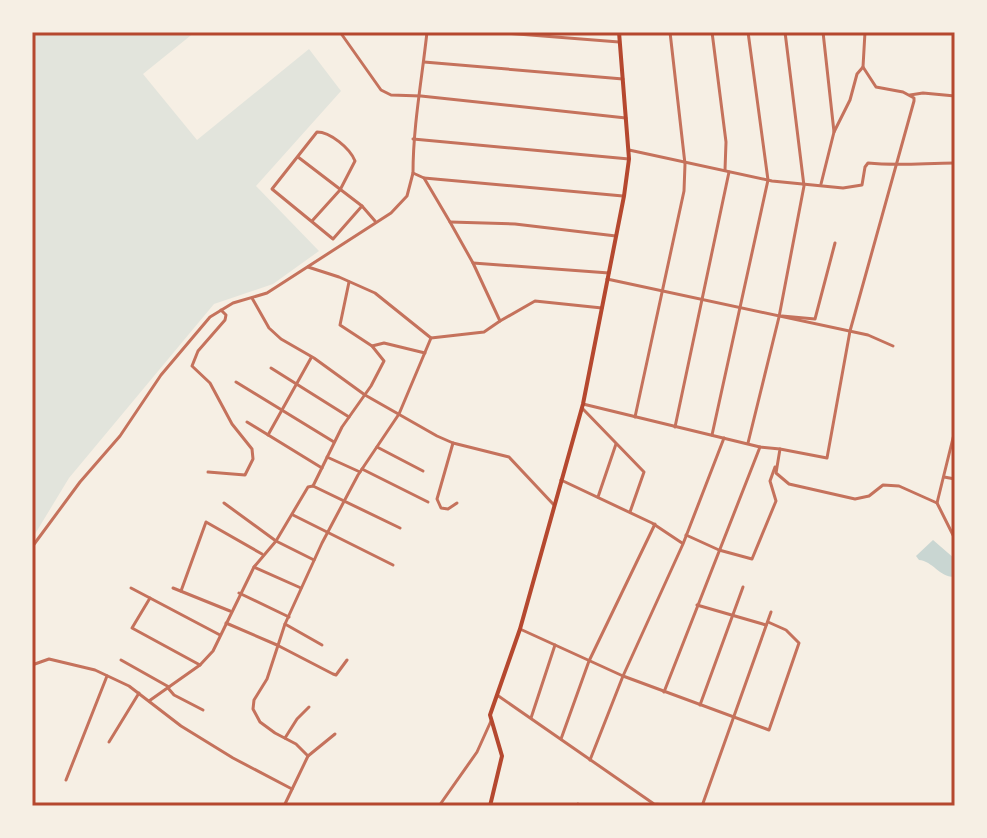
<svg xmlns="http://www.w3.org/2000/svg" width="987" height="838" viewBox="0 0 987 838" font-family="'PT Sans',sans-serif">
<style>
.green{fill:#e2e4dc}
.water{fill:#c9d6d2}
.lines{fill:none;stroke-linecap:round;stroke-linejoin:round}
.minor{stroke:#c5725c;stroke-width:3}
.tertiary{stroke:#c5725c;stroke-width:3}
.secondary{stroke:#b5482f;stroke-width:4}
.neatline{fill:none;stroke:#b5482f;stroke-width:3}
</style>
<rect width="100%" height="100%" fill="#f6efe4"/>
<polygon class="green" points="32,32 195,32 143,74 197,140 309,49 341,91 256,186 319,251 273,284 214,304 69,478 32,539"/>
<path class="water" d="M 933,540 L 955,559 L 955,577 C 940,578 933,561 919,560 L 916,556 Z"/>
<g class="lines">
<g class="minor">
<polyline points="340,32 381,90 391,95 421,96 626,118"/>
<path d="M 427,32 C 422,79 413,126 413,173 L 424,178 L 450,222 L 473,263 L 500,321 L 535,301 L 602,308"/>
<polyline points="492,32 619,42"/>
<polyline points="712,32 726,142 725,170"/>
<polyline points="424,62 623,79"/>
<polyline points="910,95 923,93 955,96"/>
<polyline points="834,132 850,100 857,74 863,67 865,32"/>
<polyline points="413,139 629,159"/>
<path d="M 629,150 L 772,181 L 843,188 L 862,185 L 865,167 L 868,163 C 898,166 925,163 955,163"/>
<polyline points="298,157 362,206 375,221"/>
<polyline points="424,178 623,196"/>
<polyline points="821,184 834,132 823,32"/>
<path d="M 312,221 L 340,190 L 355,161 C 350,148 330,132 317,132 L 272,189 L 333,239 L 362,206"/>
<polyline points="450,222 515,224 616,236"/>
<polyline points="473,263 609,273"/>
<polyline points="308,267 339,277 375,293 431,338"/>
<polyline points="607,279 868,335 893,346"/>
<polyline points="252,298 269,328 281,339 314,358 365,395 437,436 453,443 509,457 554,505"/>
<polyline points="782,316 815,319 835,243"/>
<polyline points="372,346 384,343 425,353"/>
<polyline points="271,368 349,417"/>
<polyline points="236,382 334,442"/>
<polyline points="583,404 760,447 780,449 776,473 789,484 855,499 869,496 883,485 899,486 937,503 955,539"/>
<polyline points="582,408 644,472 630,512"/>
<polyline points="635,417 684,191 685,164 670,32"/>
<polyline points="247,422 322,468"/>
<polyline points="675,427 729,172"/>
<polyline points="268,435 311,358"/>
<polyline points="712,435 768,180 748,32"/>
<polyline points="453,443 437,499 441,508 448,509 457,503"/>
<polyline points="748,443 779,317 804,186 785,32"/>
<polyline points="377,447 423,471"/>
<polyline points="780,449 827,458 850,331 914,101 914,98 903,92 876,87 863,67"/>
<polyline points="327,457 360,472"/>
<polyline points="362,469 428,502"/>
<polyline points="208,472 245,475 253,459 252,449 232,424 210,383 192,366 198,351 225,320 226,315 221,310"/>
<polyline points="944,477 955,479"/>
<polyline points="561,480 652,523 682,543"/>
<polyline points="313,486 342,427 371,386 384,361 372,346 340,325 349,282"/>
<polyline points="598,497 616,444"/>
<polyline points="224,503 276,541 314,560"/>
<polyline points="937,503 955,430"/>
<polyline points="293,515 393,565"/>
<polyline points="686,535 719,550 752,559 776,501 770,481 775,467"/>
<polyline points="254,567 301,588"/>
<polyline points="131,588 220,635"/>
<polyline points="173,588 230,611"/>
<polyline points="181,591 206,522 262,554"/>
<polyline points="239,593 289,617"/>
<polyline points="697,605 766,625"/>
<polyline points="226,623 277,645 333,674 336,675 347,660"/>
<polyline points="285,624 322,645"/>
<polyline points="520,629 623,676 769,730 799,643 786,630 768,622"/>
<polyline points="121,660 169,687"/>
<polyline points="32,665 49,659 95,670 129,686 181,726 233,758 292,789"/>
<polyline points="200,665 213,651 254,567 276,541 308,487 313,486 400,528"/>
<polyline points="168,688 174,695 203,710"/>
<polyline points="664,692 760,447"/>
<polyline points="497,695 654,804 680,806"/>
<polyline points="149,701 200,665 132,628 150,598"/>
<polyline points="700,705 743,587"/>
<polyline points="531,718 555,645"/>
<polyline points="285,738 297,719 309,707"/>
<polyline points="561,739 589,661 655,524"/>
<polyline points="109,742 139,693"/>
<polyline points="308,756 335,734"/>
<polyline points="590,760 623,676 683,544 724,438"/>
<polyline points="66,780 107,676"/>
<polyline points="284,806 308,756 296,744 275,733 260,722 253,709 254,700 267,679 285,624 322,543 358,475 399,414 431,338 484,332 500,321"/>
<polyline points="317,806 328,806"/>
<polyline points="439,806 477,752 491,721"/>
<polyline points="577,806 578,804"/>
<polyline points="702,806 771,612"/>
</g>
<polyline class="tertiary" points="32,547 80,482 120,436 161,375 210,317 233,303 267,293 391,213 407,196 413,173"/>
<polyline class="secondary" points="490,806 502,756 490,715 520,629 583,404 624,196 629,159 619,32"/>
</g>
<rect width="987" height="838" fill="none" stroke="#f6efe4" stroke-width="68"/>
<rect x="34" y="34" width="919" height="770" class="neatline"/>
</svg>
